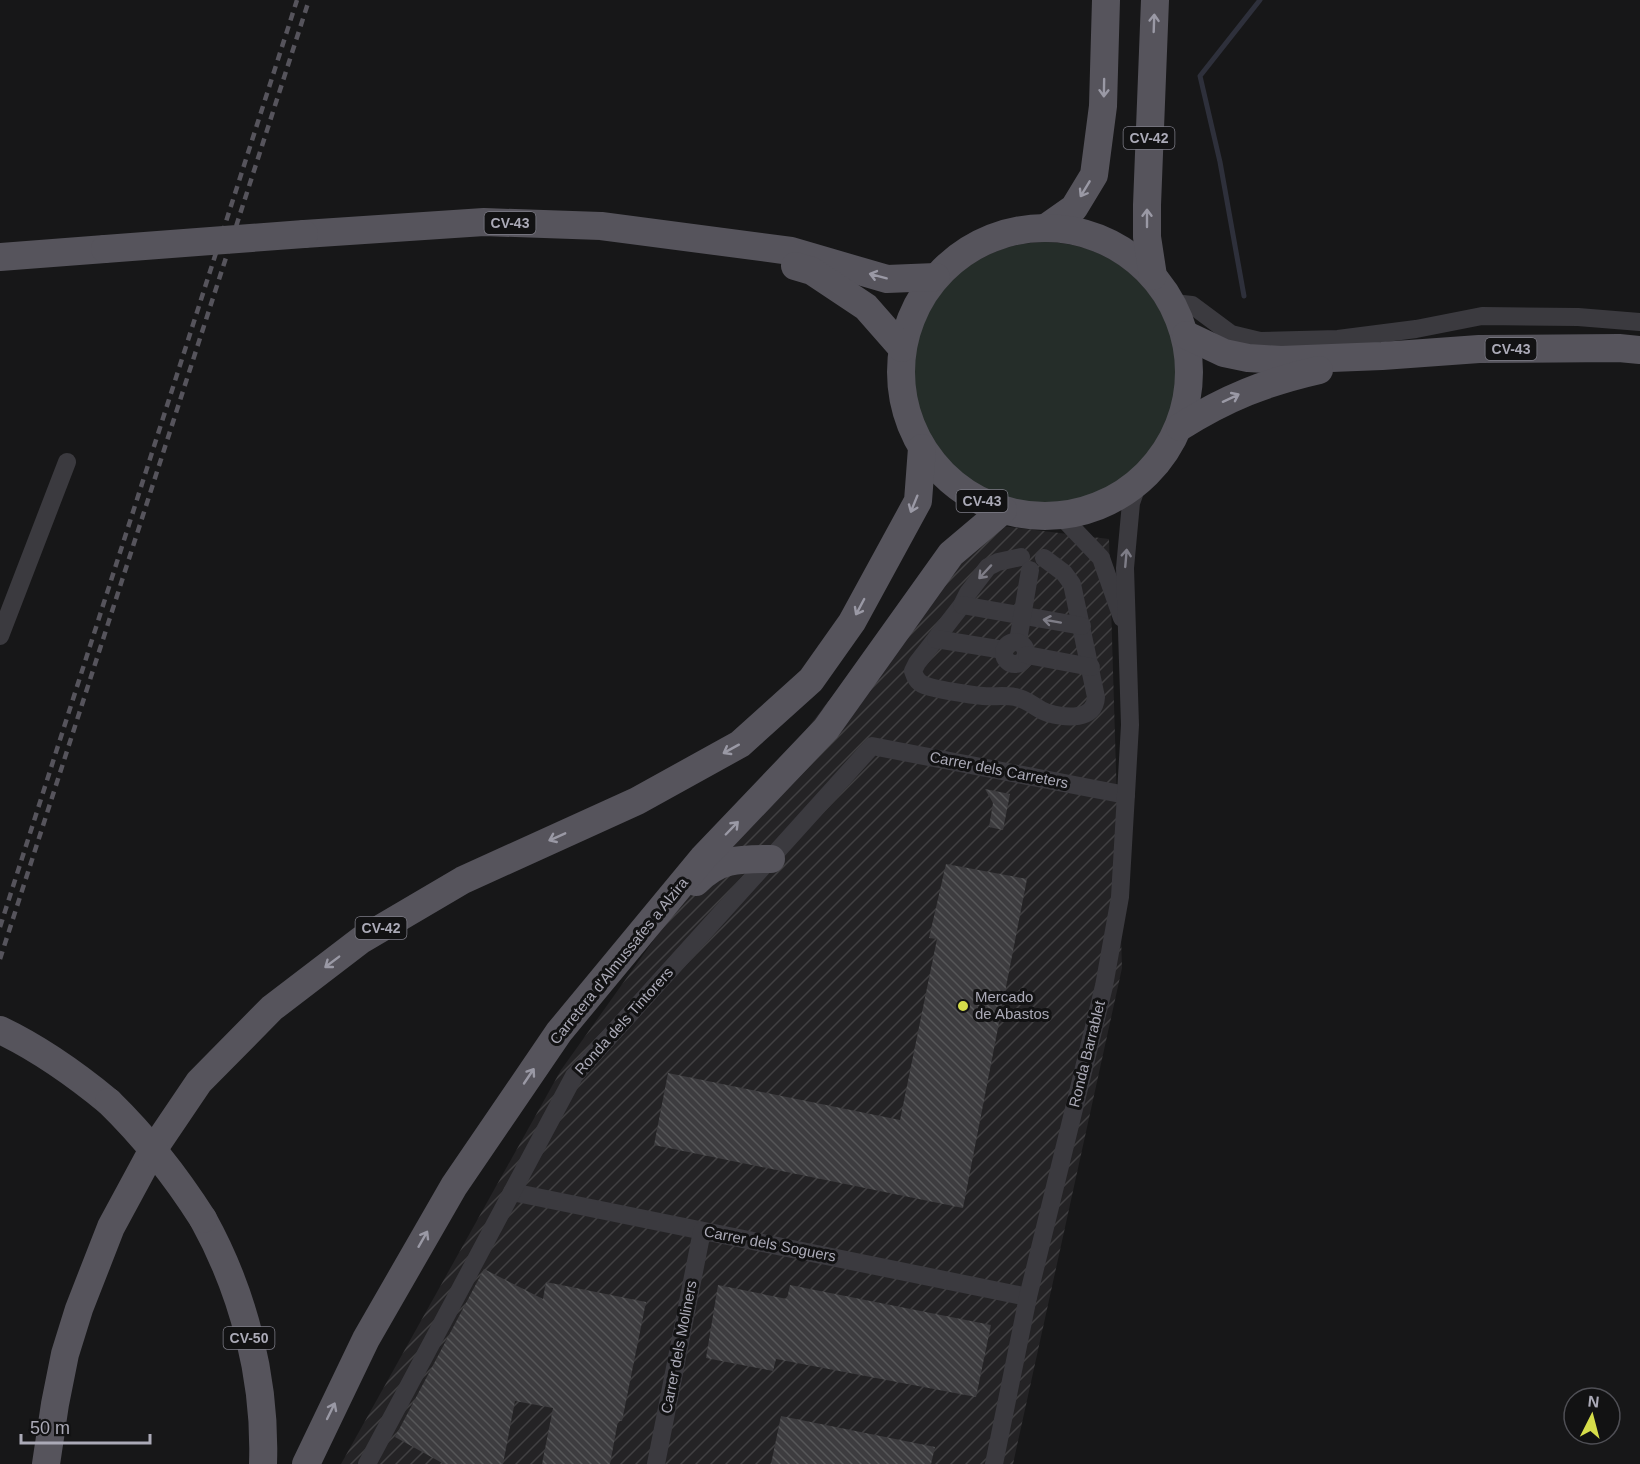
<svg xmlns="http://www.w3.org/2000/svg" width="1640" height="1464" viewBox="0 0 1640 1464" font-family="Arial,sans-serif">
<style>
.industrial{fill:url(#industrial-furrows)}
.garden{fill:#252d29}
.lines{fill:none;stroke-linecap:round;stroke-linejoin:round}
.stream{stroke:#2e303b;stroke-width:5}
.building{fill:url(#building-back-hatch)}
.minor{stroke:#3b3a3f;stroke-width:18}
.primary{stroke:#56545c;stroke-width:28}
.rail{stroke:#56545c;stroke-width:4.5;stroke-dasharray:8 6;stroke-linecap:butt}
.primary-bridge{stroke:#56545c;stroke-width:28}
.oneway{stroke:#9a99a5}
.oneway2{stroke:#7e7d87}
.poi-dot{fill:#d6dd4a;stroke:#121213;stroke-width:2}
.labels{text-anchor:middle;stroke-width:6;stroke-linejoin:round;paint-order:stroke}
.shield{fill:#121213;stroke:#7d7c86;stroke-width:1.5}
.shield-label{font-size:14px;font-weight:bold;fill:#abaab7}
.street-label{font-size:15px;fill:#abaab7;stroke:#121213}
.poi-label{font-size:15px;fill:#abaab7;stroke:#121213;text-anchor:start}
</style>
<defs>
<pattern id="industrial-furrows" width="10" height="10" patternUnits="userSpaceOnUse" patternTransform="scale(1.5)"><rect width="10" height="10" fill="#242325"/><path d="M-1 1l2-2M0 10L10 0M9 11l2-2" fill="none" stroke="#414042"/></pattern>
<pattern id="building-back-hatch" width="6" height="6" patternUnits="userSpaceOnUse" patternTransform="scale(1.5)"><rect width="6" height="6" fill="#3d3c3f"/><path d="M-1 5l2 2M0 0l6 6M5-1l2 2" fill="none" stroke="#565658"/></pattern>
</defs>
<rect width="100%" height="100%" fill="#171718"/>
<polygon class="industrial" points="969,522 1109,539 1122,968 1013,1464 341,1464 561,1070 777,767"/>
<circle class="garden" cx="1045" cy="373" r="131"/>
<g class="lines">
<polyline class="stream" points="1244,296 1220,162 1200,76 1260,0"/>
</g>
<g class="building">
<polygon points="985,789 1010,794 1003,830 989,827 993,803"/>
<polygon points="946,864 1027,879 963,1208 654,1145 668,1073 900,1120 937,939 929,938"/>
<polygon points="484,1269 543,1299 546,1282 646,1302 622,1421 618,1421 610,1464 542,1464 553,1408 515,1401 503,1464 444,1464 395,1437"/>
<polygon points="718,1285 787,1299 790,1285 991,1325 976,1397 776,1359 773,1371 706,1358"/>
<polygon points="781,1416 935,1447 931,1464 771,1464"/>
</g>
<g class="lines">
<g class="minor">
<polyline points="1173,303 1192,305 1231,334 1260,341 1338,339 1416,329 1482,316 1578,317 1640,322"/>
<polyline points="1061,516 1101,558 1122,618"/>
<path d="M 1021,557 L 998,562 L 988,567 L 968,593 L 962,605 L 917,663 L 913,671 C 915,677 917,682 924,685 C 933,689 971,695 983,696 C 993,697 1004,695 1015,697 C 1028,699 1036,709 1048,713 C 1066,718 1095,721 1096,697 L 1072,584 L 1064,573 L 1044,558"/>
<polyline points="962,605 1082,626"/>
<polyline points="0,636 67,462"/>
<polyline points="936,639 1004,650"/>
<polyline points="1018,641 1030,570"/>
<circle cx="1015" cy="653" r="11"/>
<polyline points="1027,655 1091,667"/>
<polyline points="512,1192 1028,1297"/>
<polyline points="367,1464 574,1076 872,746 1126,795"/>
<polyline points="656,1464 702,1231"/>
<polyline points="994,1464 1028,1297 1104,986 1120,897 1130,725 1125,568 1131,503 1138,483"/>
</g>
<g class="primary">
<polyline points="1047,227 1074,208 1094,175 1103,106 1106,0"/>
<circle cx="1045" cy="372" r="144"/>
<polyline points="304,234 484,222 601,226 791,251 887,279 936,277"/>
<polyline points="0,257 105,249"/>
<polyline points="795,266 812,271 866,307 902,348"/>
<polyline points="1153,276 1147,237 1147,205 1155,0"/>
<polyline points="1186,335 1224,353 1248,358 1281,360 1382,356 1479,349 1619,348 1640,350"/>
<path d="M 1180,427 C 1226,398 1266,382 1319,370"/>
<path d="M 696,882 C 719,858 739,859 771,859"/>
<path d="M 0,1030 C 40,1049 75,1074 109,1102"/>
<path d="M 203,1219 C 244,1293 266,1380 263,1464"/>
<polyline points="46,1464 55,1404 65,1354 79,1309 111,1227 151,1153 199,1082 272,1008 361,940 463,880 637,801 740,744 811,680 852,622 918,501 922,448"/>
<polyline points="306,1464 366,1339 454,1186 559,1032 703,858 826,729 951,554 1003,510"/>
</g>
<g class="rail">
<polyline points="0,927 297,0"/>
<polyline points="0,959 309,0"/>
</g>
<g class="primary-bridge">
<polyline points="105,249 304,234"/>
<path d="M 109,1102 C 147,1139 175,1175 203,1219"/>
</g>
</g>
<defs><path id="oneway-shaft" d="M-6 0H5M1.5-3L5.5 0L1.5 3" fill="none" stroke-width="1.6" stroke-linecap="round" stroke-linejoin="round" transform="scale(1.5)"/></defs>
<g class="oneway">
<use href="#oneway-shaft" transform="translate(1154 23) rotate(-88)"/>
<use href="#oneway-shaft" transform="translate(1104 88) rotate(91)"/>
<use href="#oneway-shaft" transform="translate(1085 189) rotate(121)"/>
<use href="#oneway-shaft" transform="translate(1147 218) rotate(-90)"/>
<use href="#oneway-shaft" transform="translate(878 276) rotate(-165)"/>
<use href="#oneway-shaft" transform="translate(1231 398) rotate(-25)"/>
<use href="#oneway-shaft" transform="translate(914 504) rotate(112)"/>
<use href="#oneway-shaft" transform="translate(860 607) rotate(118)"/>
<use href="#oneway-shaft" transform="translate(731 749) rotate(151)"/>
<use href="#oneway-shaft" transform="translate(732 828) rotate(-46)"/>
<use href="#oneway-shaft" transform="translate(557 837) rotate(156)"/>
<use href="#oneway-shaft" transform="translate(332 962) rotate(143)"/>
<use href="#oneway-shaft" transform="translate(529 1076) rotate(-56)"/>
<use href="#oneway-shaft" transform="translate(423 1239) rotate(-60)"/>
<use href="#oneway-shaft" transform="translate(331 1411) rotate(-64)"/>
</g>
<g class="oneway2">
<use href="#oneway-shaft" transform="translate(1126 558) rotate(-85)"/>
<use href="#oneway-shaft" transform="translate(985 572) rotate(133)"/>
<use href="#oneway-shaft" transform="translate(1052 621) rotate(-170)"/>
</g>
<circle class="poi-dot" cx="963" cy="1006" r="6"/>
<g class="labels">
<g class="shield">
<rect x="1123.5" y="127" width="51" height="22" rx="4.5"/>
<rect x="484.5" y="212" width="51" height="22" rx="4.5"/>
<rect x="1485.5" y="338" width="51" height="22" rx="4.5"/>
<rect x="956.5" y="490" width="51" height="22" rx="4.5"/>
<rect x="355.5" y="917" width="51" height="22" rx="4.5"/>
<rect x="223.5" y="1327" width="51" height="22" rx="4.5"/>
</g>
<g class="shield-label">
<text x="1149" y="143">CV-42</text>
<text x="510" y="228">CV-43</text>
<text x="1511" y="354">CV-43</text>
<text x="982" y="506">CV-43</text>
<text x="381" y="933">CV-42</text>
<text x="249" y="1343">CV-50</text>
</g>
<g class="street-label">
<text transform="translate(999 770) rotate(11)" y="5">Carrer dels Carreters</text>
<text transform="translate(619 961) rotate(-51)" y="5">Carretera d'Almussafes a Alzira</text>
<text transform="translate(624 1021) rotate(-48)" y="5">Ronda dels Tintorers</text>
<text transform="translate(1087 1054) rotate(-76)" y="5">Ronda Barrablet</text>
<text transform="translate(770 1244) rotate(11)" y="5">Carrer dels Soguers</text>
<text transform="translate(679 1347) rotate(-79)" y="5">Carrer dels Moliners</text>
</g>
<g class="poi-label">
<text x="975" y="1002">Mercado<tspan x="975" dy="17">de Abastos</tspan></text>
</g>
</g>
<g transform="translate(1592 1416) rotate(6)"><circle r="28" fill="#121213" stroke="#4f4f55" stroke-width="1.5"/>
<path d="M0-4.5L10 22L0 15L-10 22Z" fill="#d6dd4a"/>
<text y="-9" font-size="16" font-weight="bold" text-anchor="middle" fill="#abaab7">N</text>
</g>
<path d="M21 1434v9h129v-9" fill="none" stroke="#abaab7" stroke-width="3"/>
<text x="30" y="1434" font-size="18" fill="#abaab7" stroke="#121213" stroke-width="4.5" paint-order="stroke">50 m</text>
</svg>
